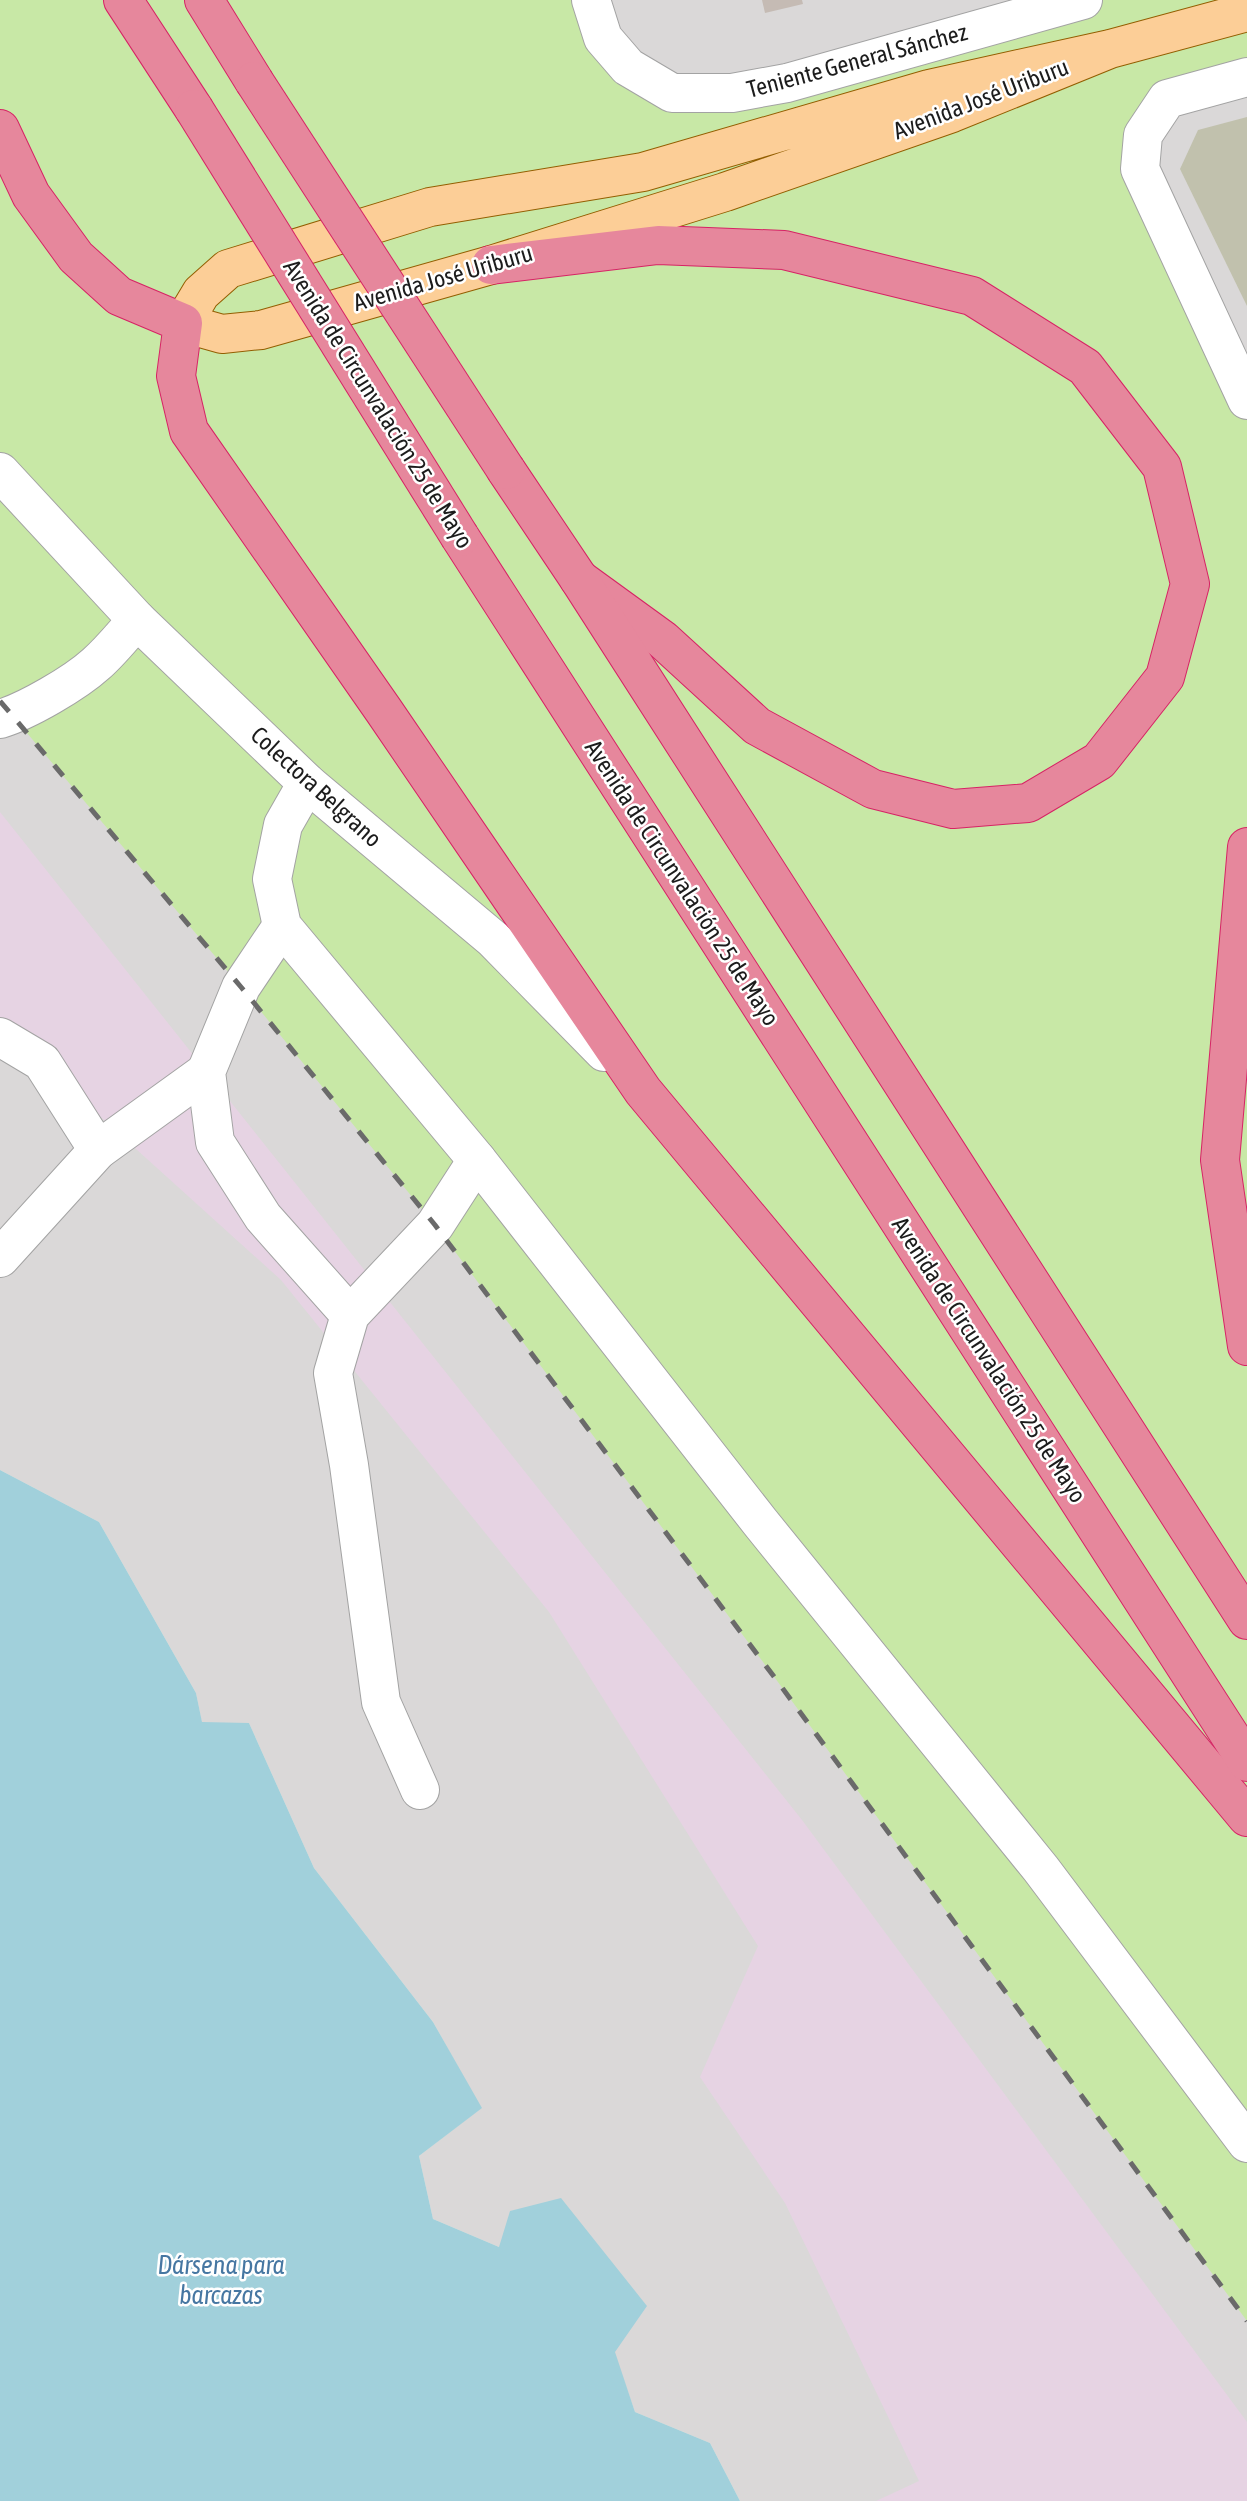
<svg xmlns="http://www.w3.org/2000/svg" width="1247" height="2501" viewBox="0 0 1247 2501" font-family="'Asap Condensed',sans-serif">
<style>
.residential{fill:#dad8d8}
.industrial{fill:#e6d3e3}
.construction{fill:#c1c1ad}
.grass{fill:#c8e8a6}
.water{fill:#a1d0db}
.building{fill:#c5bbb4}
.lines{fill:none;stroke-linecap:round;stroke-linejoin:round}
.minor-casing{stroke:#a3a3a3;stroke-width:40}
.major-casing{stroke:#935e00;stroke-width:40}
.highway-casing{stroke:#d62365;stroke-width:40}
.minor{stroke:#fff;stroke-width:38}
.major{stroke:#fcce97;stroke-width:38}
.highway{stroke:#e6879c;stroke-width:38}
.rail{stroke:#6a6a6a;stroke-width:5;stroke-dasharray:14 14;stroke-linecap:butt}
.highway-bridge-casing{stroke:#d62365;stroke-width:40;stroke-linecap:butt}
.highway-bridge{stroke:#e6879c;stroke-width:38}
.labels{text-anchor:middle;stroke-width:5;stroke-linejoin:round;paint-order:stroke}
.street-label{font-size:24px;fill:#1c1c1c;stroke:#fff}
.water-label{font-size:26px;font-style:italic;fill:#4677a2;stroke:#fff}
</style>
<rect width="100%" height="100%" fill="#ede9e1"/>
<polygon class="residential" points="0,0 1247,0 1247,2501 740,2501 710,2443 635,2412 614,2352 499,2247 433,2219 419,2156 481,2108 433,2022 314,1868 249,1723 202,1723 196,1693 99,1522 0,1470"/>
<polygon class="industrial" points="0,812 802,1820 1247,2422 1247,2501 876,2501 919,2481 785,2203 700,2077 758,1946 549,1612 281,1280 0,1026"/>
<polygon class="construction" points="1247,117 1247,306 1180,169 1198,130"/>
<polygon class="grass" points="0,0 591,0 672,93 1083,0 1247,0 1247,77 1143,135 1247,400 1247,2321 775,1678 435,1225 241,987 0,701"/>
<polygon class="water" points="0,1470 99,1522 196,1693 202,1722 249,1723 314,1868 433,2022 482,2108 419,2156 433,2219 499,2247 510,2211 561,2198 647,2306 615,2352 635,2412 710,2443 740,2501 0,2501"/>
<polygon class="building" points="762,0 802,0 803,4 765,13"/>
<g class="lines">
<defs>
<g id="minor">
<polyline points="591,0 603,38 628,67 672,93 732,93 787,83 1083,0"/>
<polyline points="1247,77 1167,99 1143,135 1140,169 1247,400"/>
<polyline points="0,472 137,620 307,783 493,939 604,1052"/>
<path d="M 0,719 C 27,711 75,683 96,664 C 111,651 124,634 137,620"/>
<polyline points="307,783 283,825 272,879 282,926 477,1160 760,1522 1041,1869 1247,2143"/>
<polyline points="282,926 241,987 206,1072 215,1142 263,1217 350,1315"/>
<polyline points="0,1037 42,1062 98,1150"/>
<polyline points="0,1258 98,1150 206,1072"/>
<polyline points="420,1790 381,1702 349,1465 333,1373 350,1315 435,1225 477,1160"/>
</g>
<polyline id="major" points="1110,49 952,113 725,192 491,265 261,330 222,334 183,323 201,293 228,269 430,207 643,172 929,89 1110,49 1247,12"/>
<g id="highway">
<polyline points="123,0 194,109"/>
<polyline points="204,0 254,81"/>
<polyline points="0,129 31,195 76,257 119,296 183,323 176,376 189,431 384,711 643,1091 1247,1817"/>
<polyline points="491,265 658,245 784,250 972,296 1085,367 1162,467 1190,584 1165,677 1099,761 1028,803 953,809 873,789 757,726 663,640 579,579"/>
<polyline points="506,470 579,579 1247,1620"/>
<polyline points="460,537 1247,1762"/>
<polyline points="1247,847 1220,1160 1247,1346"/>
</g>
</defs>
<use href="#minor" class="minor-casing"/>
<use href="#major" class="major-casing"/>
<use href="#highway" class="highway-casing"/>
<use href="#minor" class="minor"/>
<use href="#major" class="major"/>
<use href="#highway" class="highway"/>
<polyline class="rail" points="0,701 241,987 435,1225 775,1678 1247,2321"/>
<defs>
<g id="highway-bridge">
<polyline points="254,81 506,470"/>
<polyline points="194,109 460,537"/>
</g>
</defs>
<use href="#highway-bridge" class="highway-bridge-casing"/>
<use href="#highway-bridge" class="highway-bridge"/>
</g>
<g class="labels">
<g class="street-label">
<text transform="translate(857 61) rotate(-15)" y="8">Teniente General Sánchez</text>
<text transform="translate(981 99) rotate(-21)" y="8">Avenida José Uriburu</text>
<text transform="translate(443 278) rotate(-16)" y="8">Avenida José Uriburu</text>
<text transform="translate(378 404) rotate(58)" y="8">Avenida de Circunvalación 25 de Mayo</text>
<text transform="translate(316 787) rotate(42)" y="8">Colectora Belgrano</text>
<text transform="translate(682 883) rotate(57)" y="8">Avenida de Circunvalación 25 de Mayo</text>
<text transform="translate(989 1360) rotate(57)" y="8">Avenida de Circunvalación 25 de Mayo</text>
</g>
<g class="water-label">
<text x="221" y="2274">Dársena para<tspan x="221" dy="30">barcazas</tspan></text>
</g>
</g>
</svg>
